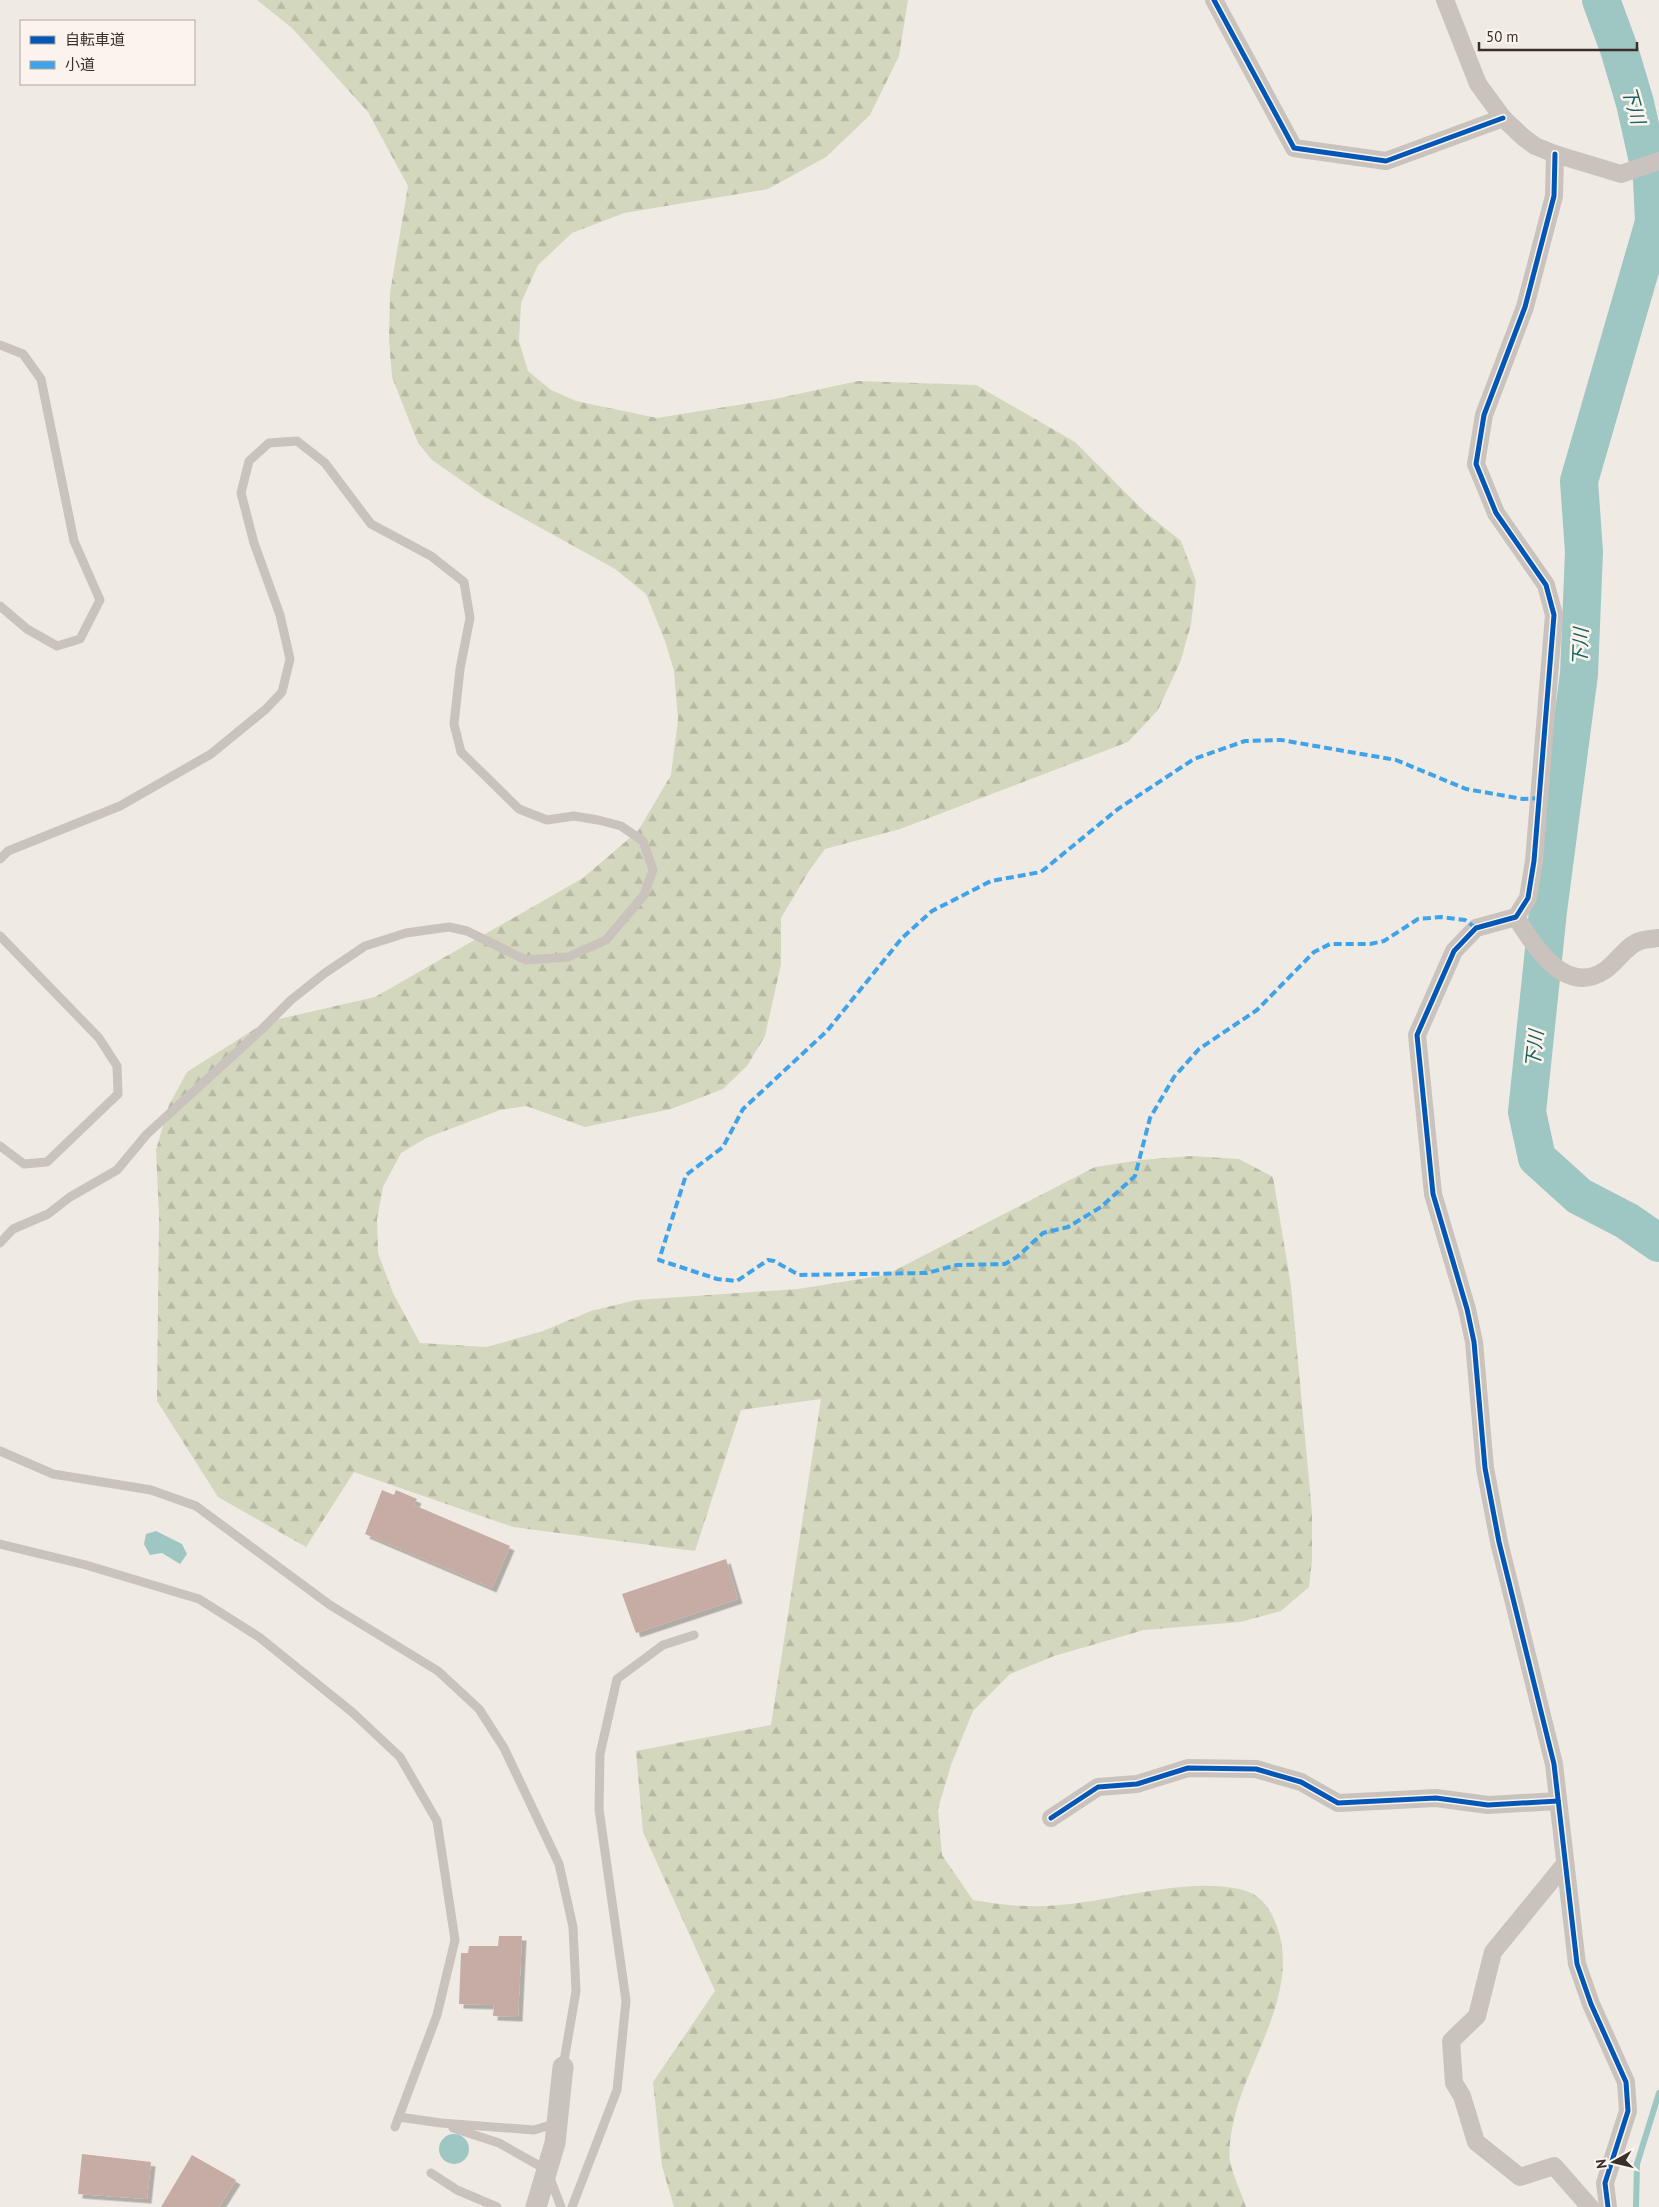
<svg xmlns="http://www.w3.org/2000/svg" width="1659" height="2207" viewBox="0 0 1659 2207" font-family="'PT Sans','Noto Sans JP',sans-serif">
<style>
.forest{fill:url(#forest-firs)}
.water{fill:#9ec6c3}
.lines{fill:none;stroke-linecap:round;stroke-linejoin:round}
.stream{stroke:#9ec6c3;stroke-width:6}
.river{stroke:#9ec6c3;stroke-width:38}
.building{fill:#c6aca4;filter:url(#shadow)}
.service{stroke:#cac2bc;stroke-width:9}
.minor{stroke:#cac2bc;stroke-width:18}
.tertiary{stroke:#cac2bc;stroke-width:21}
.quiet{stroke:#3fa3eb;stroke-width:4;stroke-dasharray:8 4;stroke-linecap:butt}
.cycleway-casing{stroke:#fcf4ec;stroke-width:8}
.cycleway{stroke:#0057b8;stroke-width:5}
.labels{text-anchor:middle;stroke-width:5;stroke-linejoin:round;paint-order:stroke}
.water-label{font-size:19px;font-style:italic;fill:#1a6262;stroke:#fcf4ec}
</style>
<defs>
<pattern id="forest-firs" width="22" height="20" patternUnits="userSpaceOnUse" patternTransform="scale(1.25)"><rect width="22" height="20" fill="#d3d7bd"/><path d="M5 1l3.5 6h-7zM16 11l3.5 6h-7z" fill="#b6b9a3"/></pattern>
<filter id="shadow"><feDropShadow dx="4.5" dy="4.5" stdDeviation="0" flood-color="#0004"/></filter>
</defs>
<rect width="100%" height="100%" fill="#f0eae4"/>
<path class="forest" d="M 257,0 L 908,0 L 899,56 L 870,115 L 826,157 L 768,189 L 624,213 L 572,233 L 538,265 L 521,303 L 519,341 L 528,371 L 551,390 L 576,401 L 657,418 L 775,399 L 858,381 L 976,385 L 1075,442 L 1145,512 L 1181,541 L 1196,581 L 1191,624 L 1181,660 L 1158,710 L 1128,742 L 900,829 L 825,849 L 809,871 L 781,918 L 781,964 L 765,1036 L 747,1066 L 723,1089 L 671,1109 L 585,1127 L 526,1106 L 500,1110 L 426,1138 L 401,1153 L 383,1187 L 377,1219 L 378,1253 L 393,1293 L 420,1343 L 487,1347 L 543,1331 L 591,1311 L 636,1300 L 798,1289 L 886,1275 L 1095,1167 L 1141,1160 L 1191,1156 L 1239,1159 L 1273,1177 L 1291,1286 L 1312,1513 L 1312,1560 L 1309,1587 L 1281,1611 L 1240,1622 L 1144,1630 L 1054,1656 L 1010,1674 L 973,1711 L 951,1765 L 938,1809 L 942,1855 L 973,1900 C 1001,1905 1030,1908 1059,1905 C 1116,1901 1188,1876 1243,1890 C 1258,1894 1267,1904 1273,1917 C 1305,1983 1251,2053 1235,2115 C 1232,2127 1228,2149 1230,2161 C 1233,2176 1241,2192 1246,2207 L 674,2207 L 662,2166 L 653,2082 L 715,1991 L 643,1832 L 636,1751 L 771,1725 L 821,1399 L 741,1410 L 695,1551 L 513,1527 L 354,1472 L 306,1547 L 218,1497 L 157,1401 L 159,1215 L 156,1150 L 169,1105 L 187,1072 L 266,1022 L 375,997 L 583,878 L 638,831 L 671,775 L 678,720 L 674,671 L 665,641 L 646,594 L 615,569 L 485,497 L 432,460 L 418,443 L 392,377 L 389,339 L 390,293 L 408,186 L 368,112 L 292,28 Z"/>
<g class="water">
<polygon points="156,1531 182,1544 187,1554 180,1564 162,1553 150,1555 144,1544 146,1534"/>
<circle cx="454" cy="2149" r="15"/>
</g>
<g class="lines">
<polyline class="stream" points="1636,2207 1637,2164 1659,2093"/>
<polyline class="river" points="1601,0 1619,49 1635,103 1652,179 1654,222 1579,481 1584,552 1579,674 1548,911 1527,1112 1537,1158 1579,1196 1627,1221 1659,1243"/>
</g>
<g class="building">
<polygon points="382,1490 394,1495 396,1490 417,1499 414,1505 510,1546 492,1588 365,1534"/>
<polygon points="726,1559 738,1599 636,1633 622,1594"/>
<polygon points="499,1936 522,1936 518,2017 493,2016 494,2005 459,2004 461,1953 468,1953 469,1946 498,1946"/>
<polygon points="82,2154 151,2162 147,2199 78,2194"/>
<polygon points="192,2155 236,2180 219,2207 161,2207"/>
</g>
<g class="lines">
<g class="service">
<polyline points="0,345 23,354 41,379 74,541 100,600 80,639 57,646 27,629 0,606"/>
<polyline points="0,859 8,851 120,806 211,754 266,709 282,692 290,659 280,615 254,543 241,493 249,461 269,443 297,441 325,463 371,524 431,556 464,582 470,618 460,669 454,724 461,752 519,809 547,820 574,816 598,820 621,826 643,841 653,870 644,895 606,940 568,957 526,960 467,931 449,927 406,933 365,946 325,973 291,1000 261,1030 147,1134 117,1170 70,1197 48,1214 13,1229 0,1243"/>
<polyline points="0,936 99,1038 117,1066 118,1094 47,1162 24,1164 0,1146"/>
<polyline points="0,1451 53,1474 151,1490 196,1506 330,1605 438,1671 479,1709 504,1748 559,1864 573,1927 576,1991 563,2067"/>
<polyline points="0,1544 86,1565 199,1599 259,1637 352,1712 400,1757 437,1821 455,1940 437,2015 395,2127"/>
<polyline points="399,2117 441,2123 534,2130 557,2123"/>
<polyline points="453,2128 499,2143 547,2170 561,2207"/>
<polyline points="431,2173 457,2190 497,2207"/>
<polyline points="572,2207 617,2090 626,2001 599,1809 600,1754 617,1679 663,1645 694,1635"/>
</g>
<g class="minor">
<polyline points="1214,0 1294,148 1386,161 1503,118"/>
<polyline points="1445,0 1478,84 1503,118 1523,137 1535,146 1555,154 1621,174 1659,161"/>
<polyline points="1516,917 1476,928 1454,951 1417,1035 1433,1194 1467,1309 1474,1342 1485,1468 1499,1542 1554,1764 1577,1964 1591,2004 1626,2082 1628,2111 1605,2183 1608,2207"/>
<polyline points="1516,917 1528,898 1534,861 1554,615 1546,585 1496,513 1476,464 1484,415 1525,307 1554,196 1555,154"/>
<path d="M 1516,917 C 1533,945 1565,996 1604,971 C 1616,964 1626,945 1640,941 C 1646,939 1653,939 1659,938"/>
<polyline points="1051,1818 1098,1787 1137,1784 1188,1768 1256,1769 1301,1782 1338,1803 1436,1798 1488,1805 1558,1801"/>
<polyline points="1565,1864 1493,1952 1477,2016 1451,2041 1454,2083 1462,2096 1476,2142 1520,2177 1554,2166 1590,2207"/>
</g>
<polyline class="tertiary" points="536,2207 555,2143 563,2067"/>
<polyline class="quiet" points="1476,928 1465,920 1441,917 1418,919 1384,941 1370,944 1330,944 1314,952 1257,1010 1199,1049 1174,1077 1150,1118 1135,1176 1101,1207 1068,1227 1043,1233 1017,1257 1005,1264 957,1265 927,1273 799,1275 774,1261 768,1260 737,1281 717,1279 659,1260 686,1175 723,1147 743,1109 827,1031 902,938 932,911 991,881 1041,872 1118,809 1194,759 1245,741 1281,740 1396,760 1466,789 1523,799 1540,798"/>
<defs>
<g id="cycleway">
<polyline points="1214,0 1294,148 1386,161 1503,118"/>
<polyline points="1555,154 1554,196 1525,307 1484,415 1476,464 1496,513 1546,585 1554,615 1534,861 1528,898 1516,917 1476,928 1454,951 1417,1035 1433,1194 1467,1309 1474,1342 1485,1468 1499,1542 1554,1764 1577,1964 1591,2004 1626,2082 1628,2111 1605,2183 1608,2207"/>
<polyline points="1051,1818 1098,1787 1137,1784 1188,1768 1256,1769 1301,1782 1338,1803 1436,1798 1488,1805 1558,1801"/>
</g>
</defs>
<use href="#cycleway" class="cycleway-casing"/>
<use href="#cycleway" class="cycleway"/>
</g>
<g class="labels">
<g class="water-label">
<text transform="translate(1634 105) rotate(74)" y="7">下川</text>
<text transform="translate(1580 647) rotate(-88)" y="7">下川</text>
<text transform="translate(1534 1049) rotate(-84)" y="7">下川</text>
</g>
</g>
<rect x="20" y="20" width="175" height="65" fill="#fcf4ec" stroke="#afa59e"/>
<rect x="30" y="36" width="25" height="8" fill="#0057b8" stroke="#afa59e"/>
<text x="65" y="45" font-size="15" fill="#3c2e2a">自転車道</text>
<rect x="30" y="61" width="25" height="8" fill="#3fa3eb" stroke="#afa59e"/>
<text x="65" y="70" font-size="15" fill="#3c2e2a">小道</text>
<g transform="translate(1614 2162) rotate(262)" stroke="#fcf4ec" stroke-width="4" paint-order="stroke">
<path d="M0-4L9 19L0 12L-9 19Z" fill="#3c2e2a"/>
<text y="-8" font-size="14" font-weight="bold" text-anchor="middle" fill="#3c2e2a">N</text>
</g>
<path d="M1479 42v8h158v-8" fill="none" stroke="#3c2e2a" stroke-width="2.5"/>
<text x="1486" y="42" font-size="15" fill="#3c2e2a" stroke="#fcf4ec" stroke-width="4" paint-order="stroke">50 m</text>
</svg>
